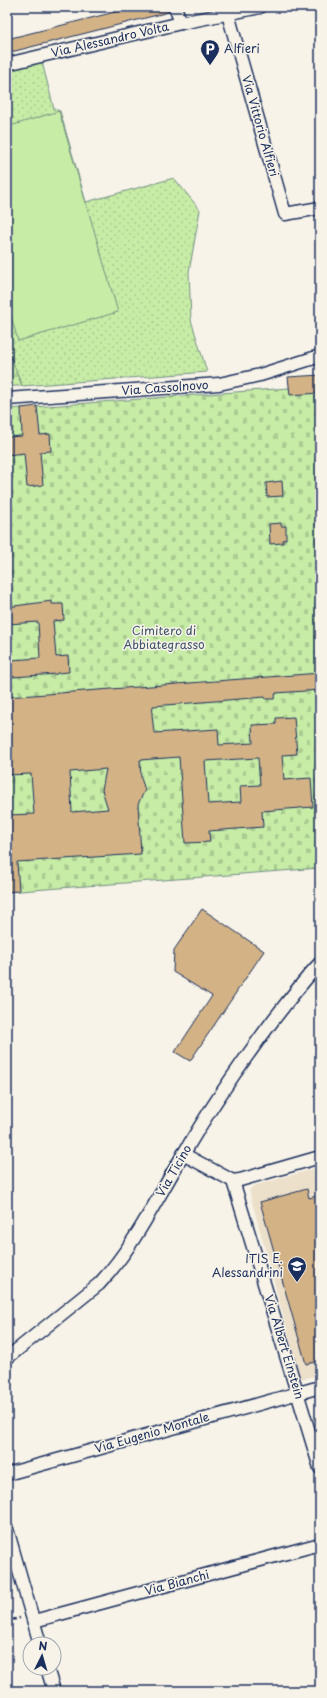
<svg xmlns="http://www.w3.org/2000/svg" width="327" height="1698" viewBox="0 0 327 1698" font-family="'Playpen Sans',sans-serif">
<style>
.built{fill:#ece0cb}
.grass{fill:url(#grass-dots);stroke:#718e82}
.forest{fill:url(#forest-firs);stroke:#718e82}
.cemetery{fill:url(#cemetery-stones);stroke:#718e82}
.pitch{fill:#c7eca6;stroke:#718e82}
.building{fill:#d3b386;stroke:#1b2f5e;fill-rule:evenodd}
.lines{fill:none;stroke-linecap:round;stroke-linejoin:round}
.street-casing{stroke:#1b2f5e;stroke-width:15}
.path{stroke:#1b2f5e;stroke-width:2.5;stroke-dasharray:3 3;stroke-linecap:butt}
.street{stroke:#f7f3e8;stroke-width:12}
.labels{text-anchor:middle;stroke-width:3;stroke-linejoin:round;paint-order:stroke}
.street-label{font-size:12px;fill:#1b2f5e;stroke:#f7f3e8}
.poi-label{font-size:12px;fill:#1b2f5e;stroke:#f7f3e8;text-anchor:start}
.park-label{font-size:12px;fill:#3d556c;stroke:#f7f3e8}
</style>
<defs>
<pattern id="grass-dots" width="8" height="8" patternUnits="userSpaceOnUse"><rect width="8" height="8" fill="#c7eca6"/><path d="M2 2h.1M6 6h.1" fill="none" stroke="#aacb91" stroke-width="1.8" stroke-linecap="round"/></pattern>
<pattern id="forest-firs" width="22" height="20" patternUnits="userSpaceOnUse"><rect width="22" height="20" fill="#c7eca6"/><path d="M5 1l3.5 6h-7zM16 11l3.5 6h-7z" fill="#aacb91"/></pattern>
<pattern id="cemetery-stones" width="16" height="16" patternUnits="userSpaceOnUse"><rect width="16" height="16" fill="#c7eca6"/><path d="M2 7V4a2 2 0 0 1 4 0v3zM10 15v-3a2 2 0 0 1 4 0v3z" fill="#aacb91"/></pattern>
</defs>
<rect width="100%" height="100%" fill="#f7f3e8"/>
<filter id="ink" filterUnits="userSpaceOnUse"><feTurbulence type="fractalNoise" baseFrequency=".025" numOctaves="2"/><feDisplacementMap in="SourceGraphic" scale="8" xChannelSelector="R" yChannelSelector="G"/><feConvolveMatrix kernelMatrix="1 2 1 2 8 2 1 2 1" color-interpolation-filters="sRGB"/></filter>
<g filter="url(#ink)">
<polygon class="built" points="320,1167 320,1374 304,1379 300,1377 249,1191 253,1186"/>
<polygon class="grass" points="42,62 54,109 60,111 86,202 174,178 200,210 189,272 191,320 207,372 22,386 10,355 7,356 7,70"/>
<polygon class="forest" points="10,355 22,386 7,386 7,356"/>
<polygon class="cemetery" points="320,376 320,868 7,892 7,409 289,388"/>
<polygon class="pitch" points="59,111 118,312 18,341 7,302 7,127"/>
<g class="building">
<polygon points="135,7 168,7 169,12 7,53 7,39"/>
<polygon points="320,375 320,393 290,395 288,377"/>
<polygon points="37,406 40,435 50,434 51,451 40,452 43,485 27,487 24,453 7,455 7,437 22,436 21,408"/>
<polygon points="282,481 283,496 267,497 266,483"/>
<polygon points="281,523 281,526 286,526 286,539 283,540 283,543 270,544 269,524"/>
<polygon points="52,601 52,604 63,604 64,620 53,621 56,657 68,656 69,672 57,673 57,674 12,677 11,660 40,658 38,622 8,624 7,607"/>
<path d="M 320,673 L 320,690 L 276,693 L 274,699 L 266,699 L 265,697 L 153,706 L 152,714 L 154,733 L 218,729 L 219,745 L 253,743 L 252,725 L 276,724 L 276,718 L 294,717 L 297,754 L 282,755 L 284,780 L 311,778 L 313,807 L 262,811 L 263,827 L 209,831 L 210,842 L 185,843 L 179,757 L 140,760 L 141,778 L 145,790 L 138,804 L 141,854 L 17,862 L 19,891 L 7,892 L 7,815 L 34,814 L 31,774 L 7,775 L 7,697 ZM 258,758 L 260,785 L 240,786 L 241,802 L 208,804 L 205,761 ZM 106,769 L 102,790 L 108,809 L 72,812 L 70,772 Z"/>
<polygon points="202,909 264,951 190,1061 175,1052 212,996 173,972 174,950"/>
<polygon points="307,1189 309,1198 320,1195 320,1215 317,1216 320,1228 320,1361 306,1364 260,1202"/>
</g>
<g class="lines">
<defs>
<g id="street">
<polyline points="175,7 181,23"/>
<polyline points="228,14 285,214 320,208"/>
<polyline points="7,64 181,23 260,7"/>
<polyline points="7,399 219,384 260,375 320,356"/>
<polyline points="183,1154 233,1181 240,1180 320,1157"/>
<polyline points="233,1181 320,1468"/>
<path d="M 7,1358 L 99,1284 C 134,1247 157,1198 183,1155 C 210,1108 241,1063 274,1019 C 289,1000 303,981 320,963"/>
<polyline points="7,1474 320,1387"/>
<polyline points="7,1529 40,1644"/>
<polyline points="34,1621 320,1544"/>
<polyline points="47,1668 54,1691"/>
</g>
</defs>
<use href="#street" class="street-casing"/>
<polyline class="path" points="7,1621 20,1618"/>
<use href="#street" class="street"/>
</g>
</g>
<defs>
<symbol id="parking-pin" viewBox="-11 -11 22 30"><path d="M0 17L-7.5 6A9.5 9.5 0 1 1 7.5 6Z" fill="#1b2f5e" stroke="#f7f3e8"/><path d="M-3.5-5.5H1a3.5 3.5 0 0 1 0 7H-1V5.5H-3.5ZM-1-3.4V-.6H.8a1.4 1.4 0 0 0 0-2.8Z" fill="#fff"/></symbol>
<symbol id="school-pin" viewBox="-11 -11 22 30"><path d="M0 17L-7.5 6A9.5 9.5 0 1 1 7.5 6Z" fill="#1b2f5e" stroke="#f7f3e8"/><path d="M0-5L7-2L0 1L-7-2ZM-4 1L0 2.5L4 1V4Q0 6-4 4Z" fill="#fff"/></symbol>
</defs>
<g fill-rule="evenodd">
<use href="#parking-pin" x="199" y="38" width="22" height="30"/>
<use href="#school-pin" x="286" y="1255" width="22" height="30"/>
</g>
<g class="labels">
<g class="street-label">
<text transform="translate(110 40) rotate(-13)" y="4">Via Alessandro Volta</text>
<text transform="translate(260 126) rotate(74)" y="4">Via Vittorio Alfieri</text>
<text transform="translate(165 388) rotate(-4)" y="4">Via Cassolnovo</text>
<text transform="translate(174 1171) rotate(-60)" y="4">Via Ticino</text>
<text transform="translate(284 1347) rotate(73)" y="4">Via Albert Einstein</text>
<text transform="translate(152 1433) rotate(-16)" y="4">Via Eugenio Montale</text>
<text transform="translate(177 1583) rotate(-15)" y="4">Via Bianchi</text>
</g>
<g class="poi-label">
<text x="224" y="53">Alfieri</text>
<text x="283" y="1263" text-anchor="end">ITIS E.<tspan x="283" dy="14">Alessandrini</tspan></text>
</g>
<g class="park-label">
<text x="164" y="635">Cimitero di<tspan x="164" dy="14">Abbiategrasso</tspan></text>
</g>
</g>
<rect width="327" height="1698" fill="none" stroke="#f7f3e8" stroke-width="24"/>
<rect x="12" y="12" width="303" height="1674" fill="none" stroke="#1b2f5e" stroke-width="1.5" filter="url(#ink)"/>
<g transform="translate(42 1656) rotate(5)"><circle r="19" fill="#f7f3e8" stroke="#9fa5b1"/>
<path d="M0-3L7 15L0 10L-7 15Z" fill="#1b2f5e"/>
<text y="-6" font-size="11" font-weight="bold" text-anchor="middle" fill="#1b2f5e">N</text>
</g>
</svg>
